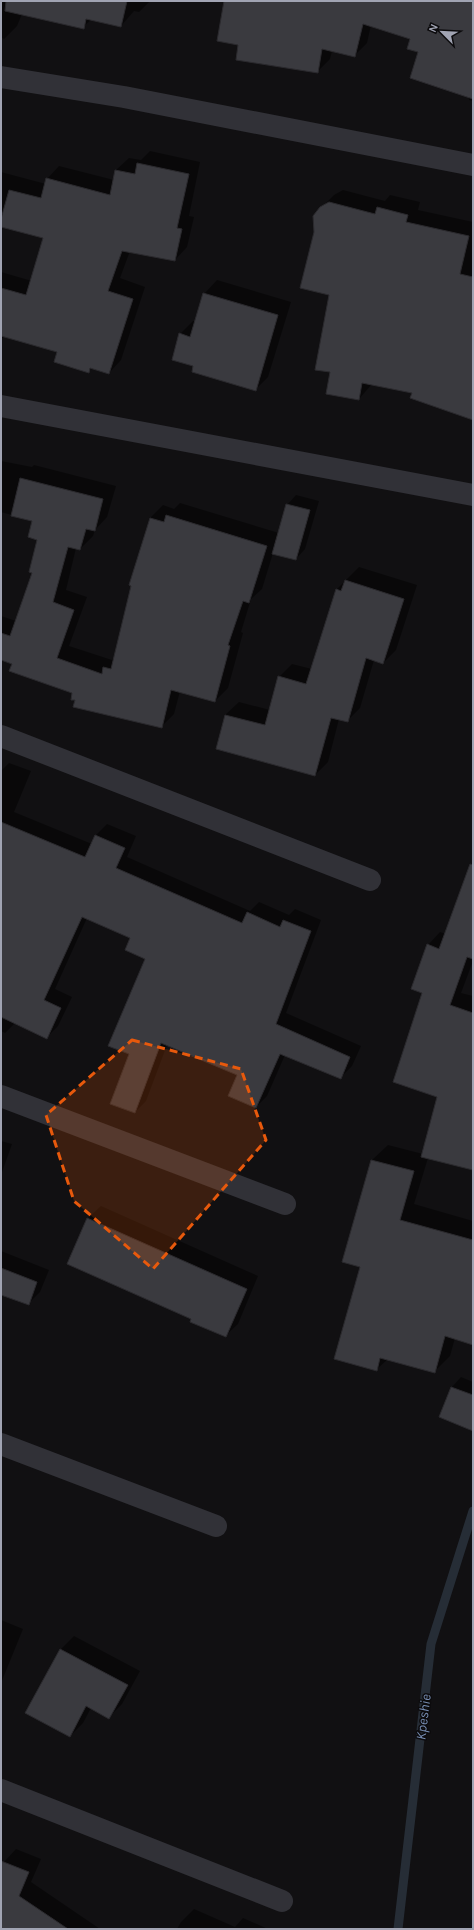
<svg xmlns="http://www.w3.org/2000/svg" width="474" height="1930" viewBox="0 0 474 1930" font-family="Karla,sans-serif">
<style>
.shadow{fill:#0007}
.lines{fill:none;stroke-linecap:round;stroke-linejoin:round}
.stream{stroke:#262d36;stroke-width:9}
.building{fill:#3a3a3f;stroke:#2b2a2e}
.street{stroke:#313137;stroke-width:22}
.marked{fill:#e8590c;fill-opacity:0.2;stroke:#e8590c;stroke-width:3;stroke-dasharray:8 5;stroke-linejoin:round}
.labels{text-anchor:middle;stroke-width:3;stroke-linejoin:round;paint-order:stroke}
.water-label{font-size:14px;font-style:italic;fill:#768cb1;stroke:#0c0b0d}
</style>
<rect width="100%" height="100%" fill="#111012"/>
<g class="shadow">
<polygon points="1,1 150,1 139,12 134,11 121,26 92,19 83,27 22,14 17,26 4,39 1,37"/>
<polygon points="225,1 473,1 473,101 469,100 469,97 420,52 411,38 371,25 367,43 354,56 332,51 330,59 317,72 239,45"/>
<polygon points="150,151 200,162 189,216 194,217 187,247 175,260 130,251 120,278 145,287 121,360 109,373 92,368 88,372 59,351 5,336 1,339 1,272 32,281 44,237 1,226 1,172 46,184 47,179 59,166 114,180 116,170 129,158 141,160"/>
<polygon points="343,190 385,201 390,195 420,202 418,210 473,222 473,416 413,393 372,384 359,399 332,372 330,294 321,208 334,195"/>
<polygon points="217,280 291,302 268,377 255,390 180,334 193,321 196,321 204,294"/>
<polygon points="1,461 32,467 34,465 116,486 107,517 95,530 93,536 80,549 76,548 66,590 87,597 69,646 112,660 115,657 150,518 163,505 174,509 180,503 279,533 287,505 296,495 319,501 305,549 296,559 273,553 262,589 251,599 241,632 243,633 228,688 215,701 180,691 174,714 161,727 76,700 73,693 1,658 1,616 16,621 33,572 39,539 33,521 1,512"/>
<polygon points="359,567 417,585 396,650 383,663 374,660 360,708 347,721 339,719 328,762 315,775 225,715 239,702 270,710 279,677 292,664 312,669 337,589"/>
<polygon points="9,763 31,771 14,812 92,844 96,835 107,824 136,836 127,857 250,911 259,902 289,915 295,909 321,920 286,1013 361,1046 352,1066 340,1078 285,1055 267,1096 256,1107 238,1074 167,1045 146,1101 135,1112 130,1054 147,959 131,938 87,918 55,989 72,997 58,1026 47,1037 15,1023 5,1033 1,1031 1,771"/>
<polygon points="473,864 473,961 461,993 473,996 473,1169 428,1158 414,1204 473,1221 473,1339 455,1338 450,1356 434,1372 388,1359 376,1370 361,1267 343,1261 372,1160 388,1145 423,1154 438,1096 423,993 428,945 440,932 446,934"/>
<polygon points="1,1141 12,1144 1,1175"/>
<polygon points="101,1206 258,1276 238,1324 225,1336 193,1319 68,1263 88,1218"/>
<polygon points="1,1251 49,1270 40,1292 28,1304 1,1294"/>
<polygon points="461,1377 473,1382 473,1427 440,1417 452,1387"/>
<polygon points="1,1620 23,1629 1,1683"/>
<polygon points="74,1636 140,1671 122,1704 109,1717 91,1708 83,1723 70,1736 27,1713 61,1649"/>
<polygon points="16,1849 41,1859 31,1882 100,1929 1,1929 1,1862 3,1863"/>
<polygon points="194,1909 235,1927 243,1918 268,1929 177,1929 181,1922"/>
</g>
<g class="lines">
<polyline class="stream" points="398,1929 431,1644 473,1511"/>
</g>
<g class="building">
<polygon points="6,1 127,1 121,27 86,19 84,29 5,11"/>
<polygon points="224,1 473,1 473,99 410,78 418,52 407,49 410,39 363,24 355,57 322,49 318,73 236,60 238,45 217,41"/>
<polygon points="137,163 189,174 177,228 182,229 175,261 122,251 108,291 133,299 109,374 90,368 89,373 54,362 57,352 1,336 1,288 26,295 43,238 1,227 1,219 9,190 41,198 46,178 110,195 115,170 135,174"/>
<polygon points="329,202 375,214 377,207 408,215 406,222 469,236 460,274 473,277 473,420 410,398 412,393 362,383 359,400 326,394 330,372 315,370 329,295 300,288 314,232 313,216 320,207"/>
<polygon points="203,293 278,315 256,391 192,372 193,366 172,360 179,333 190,337"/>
<polygon points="20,478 103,499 95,531 86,529 80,550 68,547 53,602 74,610 57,658 102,674 103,667 111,669 131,586 129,585 150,518 164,522 166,515 267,546 249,603 243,601 228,645 230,646 215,702 171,690 162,728 73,707 75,700 71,700 72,693 9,671 12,664 1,660 1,633 10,636 32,573 29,572 37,540 28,537 32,521 11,516"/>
<polygon points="286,504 310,510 296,560 272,554"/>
<polygon points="345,580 404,599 383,664 366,658 348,722 331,718 315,776 216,749 225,715 265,725 278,676 306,684 336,589 341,591"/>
<polygon points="1,822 85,857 95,835 125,848 116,868 242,923 247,912 280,927 283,920 311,931 276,1024 350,1057 341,1079 280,1054 256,1108 228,1096 237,1075 161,1043 135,1113 110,1104 129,1054 108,1046 145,959 125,950 130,938 82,917 44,1000 61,1008 47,1039 1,1017"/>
<polygon points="470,864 473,865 473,959 467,957 450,1005 473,1013 473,1170 421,1157 437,1097 393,1082 422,993 411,989 427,944 439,949"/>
<polygon points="371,1160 414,1171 400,1220 473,1240 473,1345 445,1336 435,1373 380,1358 377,1371 334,1359 360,1267 342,1262"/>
<polygon points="87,1218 247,1289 226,1337 190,1322 191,1319 67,1264"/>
<polygon points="1,1268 37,1282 29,1305 1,1295"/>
<polygon points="451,1387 473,1395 473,1431 439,1417"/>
<polygon points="60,1649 128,1685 109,1719 86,1706 70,1737 25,1713"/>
<polygon points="1,1861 29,1872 19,1896 68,1929 1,1929"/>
</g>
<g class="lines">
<g class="street">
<polyline points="1,77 124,97 473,165"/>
<polyline points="1,406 473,495"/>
<polyline points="1,736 370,880"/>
<polyline points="1,1096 285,1204"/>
<polyline points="1,1444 216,1526"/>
<polyline points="1,1790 282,1901"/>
</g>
</g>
<path class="marked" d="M 132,1040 L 241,1069 L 266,1140 L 153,1269 L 74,1201 L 46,1115 Z"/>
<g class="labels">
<g class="water-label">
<text transform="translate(423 1717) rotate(-83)" y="5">Kpeshie</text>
</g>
</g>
<rect width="474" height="1930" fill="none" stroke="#a1a4b3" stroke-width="4"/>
<g transform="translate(442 32) rotate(294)" stroke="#0c0b0d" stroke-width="3" paint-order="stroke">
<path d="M0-3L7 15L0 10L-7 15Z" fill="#a1a4b3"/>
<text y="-6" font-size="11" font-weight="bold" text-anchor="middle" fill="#a1a4b3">N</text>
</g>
</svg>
